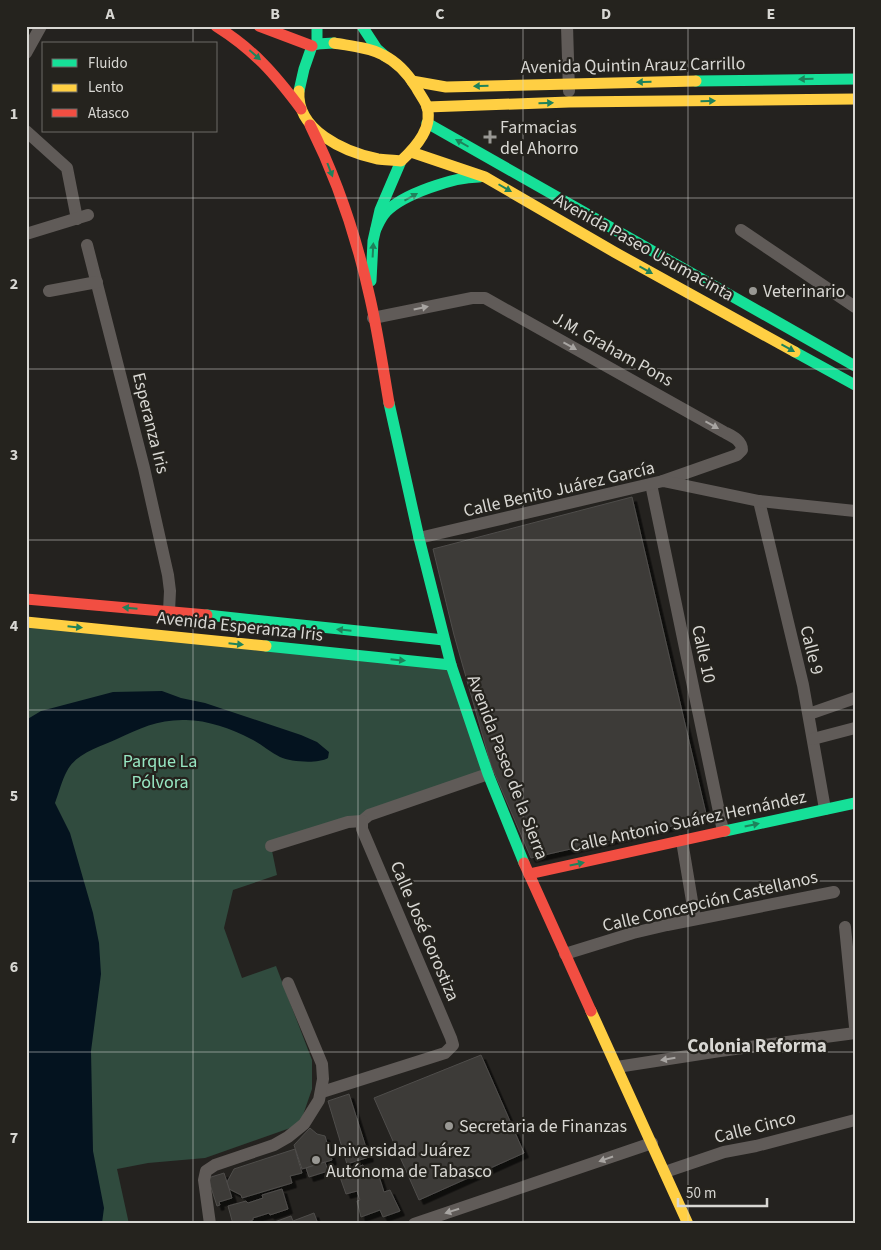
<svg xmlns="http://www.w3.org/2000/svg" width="881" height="1250" viewBox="0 0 881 1250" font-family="'Source Sans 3',sans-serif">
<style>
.green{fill:#304b3e}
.water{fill:#04131f}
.building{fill:#3c3a37;stroke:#4f4d4b;filter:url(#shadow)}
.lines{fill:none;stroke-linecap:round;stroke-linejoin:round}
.street{stroke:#605b58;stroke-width:12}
.fast{stroke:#16e098;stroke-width:11}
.slow{stroke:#ffcf43;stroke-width:11}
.jam{stroke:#f24e42;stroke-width:11}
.oneway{fill:#1e825b}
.oneway2{fill:#a8a5a2}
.grid{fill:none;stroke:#d8d7d3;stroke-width:1;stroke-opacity:0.55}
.poi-dot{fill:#999894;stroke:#25231e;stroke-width:2}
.labels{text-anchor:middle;stroke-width:4.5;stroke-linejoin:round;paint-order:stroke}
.street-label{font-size:18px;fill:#d8d7d3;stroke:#25231e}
.poi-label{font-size:18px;fill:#d8d7d3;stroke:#25231e;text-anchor:start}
.park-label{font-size:18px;fill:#97e6c2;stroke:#25231e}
.neighbourhood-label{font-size:19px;font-weight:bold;fill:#d8d7d3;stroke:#25231e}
.neatline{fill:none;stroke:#d8d7d3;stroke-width:2}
.grid-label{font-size:16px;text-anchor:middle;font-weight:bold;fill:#d8d7d3}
</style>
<defs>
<filter id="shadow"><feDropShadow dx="4.5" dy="4.5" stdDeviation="0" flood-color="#0009"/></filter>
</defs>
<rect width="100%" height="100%" fill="#24221f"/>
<polygon class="green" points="26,622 451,665 488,774 271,846 277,875 233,890 224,928 242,978 276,966 312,1060 312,1089 302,1118 293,1127 205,1158 148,1163 117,1169 129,1224 26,1224"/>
<path class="water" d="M 162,691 L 181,698 L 205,703 L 301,735 L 317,742 L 329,752 L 328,758 C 318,764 291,762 280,757 C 270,752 261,744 251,739 C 232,729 207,720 186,720 C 160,719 140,728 117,739 C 100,747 76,753 67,771 C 62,780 59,792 55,803 L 70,833 L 93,913 L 99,943 L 101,974 L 91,1051 L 93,1151 L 104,1208 L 102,1223 L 26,1224 L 26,720 L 41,711 L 113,692 Z"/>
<g class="building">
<polygon points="632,497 707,818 531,858 491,765 454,635 433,549"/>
<polygon points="481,1055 524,1153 419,1200 374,1098"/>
<polygon points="349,1094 369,1157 347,1164 328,1101"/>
<polygon points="310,1128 317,1134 325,1136 332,1160 302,1169 294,1145"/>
<polygon points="295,1149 302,1173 290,1176 292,1183 242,1198 241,1195 229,1189 227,1182 234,1169"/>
<polygon points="325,1162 328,1171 309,1177 306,1168"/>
<polygon points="363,1165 365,1170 376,1167 384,1192 390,1190 400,1211 383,1217 380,1210 361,1217 357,1201 360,1200 357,1191 346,1194 340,1177 352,1174 350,1169"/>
<polygon points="224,1173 232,1198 219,1202 220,1205 217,1206 208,1178"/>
<polygon points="282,1189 288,1209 270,1215 269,1213 253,1218 253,1220 241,1224 233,1224 228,1206 246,1201 248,1203 263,1198 262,1195"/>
<polygon points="314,1213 318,1224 269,1224 291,1216 293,1221"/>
</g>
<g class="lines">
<g class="street">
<polyline points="567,26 569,91"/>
<polyline points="26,53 41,26"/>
<polyline points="26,131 67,168 77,219"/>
<polyline points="741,230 855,307"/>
<polyline points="26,234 88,215"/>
<polyline points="87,245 144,468 168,575 170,591 169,611"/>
<polyline points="49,291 97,282"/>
<path d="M 373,318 L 472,298 L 485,298 L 724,432 C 732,436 742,440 742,450 L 737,455 L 663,481"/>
<polyline points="651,484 723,831"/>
<polyline points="759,501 803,685 825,809"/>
<polyline points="419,538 663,481 759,501 855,511"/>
<polyline points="809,714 855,698"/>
<polyline points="813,739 855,728"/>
<polyline points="362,821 369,815 488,774"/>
<polyline points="682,841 695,919"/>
<polyline points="271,846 348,822 362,821"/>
<polyline points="845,927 855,1027"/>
<polyline points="565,954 633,933 667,925 834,892"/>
<polyline points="617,1067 720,1051 855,1033"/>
<polyline points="322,1092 445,1053 453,1045 451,1038 362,829 362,821"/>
<polyline points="665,1172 724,1152 756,1146 855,1120"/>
<polyline points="210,1224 204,1180 206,1171 215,1165 274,1145 288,1137 304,1124 319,1100 323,1079 322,1064 288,983"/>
<polyline points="414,1224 652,1143"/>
</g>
<g class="fast">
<polyline points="317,26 317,44"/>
<polyline points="362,26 377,49 385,56"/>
<polyline points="696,81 855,79"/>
<polyline points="299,91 304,69 312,46 317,44 334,43"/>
<polyline points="427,123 855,366"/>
<path d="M 376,229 C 379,223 381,217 386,212 C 403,194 454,177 479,177"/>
<polyline points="371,281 373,241 380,210 401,161"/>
<polyline points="795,352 855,385"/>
<polyline points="389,403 419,538 451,665 488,774 524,863"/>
<polyline points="207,615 444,640"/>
<polyline points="266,646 451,665"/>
<polyline points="725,831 855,803"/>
</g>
<g class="slow">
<polyline points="412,81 446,87 696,81"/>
<path d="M 299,91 C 296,130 344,152 378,159 C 385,160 393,160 401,161 C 416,147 435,126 426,104 C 423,98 419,93 416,87 C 408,74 397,62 383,55 C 368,47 350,46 334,43"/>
<polyline points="427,107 569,102 855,99"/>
<polyline points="411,152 485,177 616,253 795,352"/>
<polyline points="26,622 266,646"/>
<polyline points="591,1011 688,1224"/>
</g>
<g class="jam">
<path d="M 216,26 C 254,50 274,73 301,109"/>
<polyline points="259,26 312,46"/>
<path d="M 310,125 C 337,179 357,239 370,298 C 378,333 383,368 389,403"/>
<polyline points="26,599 207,615"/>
<polyline points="524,863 591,1011"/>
<polyline points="529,874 725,831"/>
</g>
</g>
<defs><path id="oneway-solid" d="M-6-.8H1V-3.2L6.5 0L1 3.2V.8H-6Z" transform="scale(1.25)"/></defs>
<g class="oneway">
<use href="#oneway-solid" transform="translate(255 55) rotate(41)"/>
<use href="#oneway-solid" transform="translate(806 79) rotate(179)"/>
<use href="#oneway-solid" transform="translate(644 82) rotate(179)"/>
<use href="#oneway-solid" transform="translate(481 86) rotate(178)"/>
<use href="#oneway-solid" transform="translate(708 101) rotate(-1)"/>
<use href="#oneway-solid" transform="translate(546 103) rotate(-2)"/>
<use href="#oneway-solid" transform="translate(462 143) rotate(-150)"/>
<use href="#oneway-solid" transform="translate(330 170) rotate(69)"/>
<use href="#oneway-solid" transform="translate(505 188) rotate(30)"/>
<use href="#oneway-solid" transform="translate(411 197) rotate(-29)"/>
<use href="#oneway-solid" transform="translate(373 250) rotate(-87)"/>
<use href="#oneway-solid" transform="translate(646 270) rotate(29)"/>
<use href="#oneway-solid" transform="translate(788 348) rotate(29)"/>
<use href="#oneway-solid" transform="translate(130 608) rotate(-175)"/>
<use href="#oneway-solid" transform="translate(75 627) rotate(6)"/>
<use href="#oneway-solid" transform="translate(344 630) rotate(-174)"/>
<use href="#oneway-solid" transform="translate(236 644) rotate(6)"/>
<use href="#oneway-solid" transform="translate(398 660) rotate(6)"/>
<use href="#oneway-solid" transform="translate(752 825) rotate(-12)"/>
<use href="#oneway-solid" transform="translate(577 864) rotate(-12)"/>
</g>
<g class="oneway2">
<use href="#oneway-solid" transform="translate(421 308) rotate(-12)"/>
<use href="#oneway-solid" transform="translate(570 346) rotate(29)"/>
<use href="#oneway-solid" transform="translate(712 425) rotate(29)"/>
<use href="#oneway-solid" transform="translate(668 1059) rotate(171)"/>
<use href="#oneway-solid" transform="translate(606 1159) rotate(161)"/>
<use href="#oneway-solid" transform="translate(452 1211) rotate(162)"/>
</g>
<path class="grid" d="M 193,26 L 193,44M 358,26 L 358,1224M 523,26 L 523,1224M 688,26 L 688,1224M 193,131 L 193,1224M 26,198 L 855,198M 26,369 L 855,369M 26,540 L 855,540M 26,710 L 855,710M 26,881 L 855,881M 26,1052 L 855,1052"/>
<g class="poi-dot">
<path d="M487.5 129.5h5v5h5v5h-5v5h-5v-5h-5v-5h5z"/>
<circle cx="753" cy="291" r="5"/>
<circle cx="449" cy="1126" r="5"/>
<circle cx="316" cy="1160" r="5"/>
</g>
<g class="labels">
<g class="street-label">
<text transform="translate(633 65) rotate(-1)" y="6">Avenida Quintin Arauz Carrillo</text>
<text transform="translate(644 247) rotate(29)" y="6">Avenida Paseo Usumacinta</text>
<text transform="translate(613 349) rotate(29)" y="6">J.M. Graham Pons</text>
<text transform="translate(151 423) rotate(76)" y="6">Esperanza Iris</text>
<text transform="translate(559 489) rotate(-13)" y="6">Calle Benito Juárez García</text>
<text transform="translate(240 626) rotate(6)" y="6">Avenida Esperanza Iris</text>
<text transform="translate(812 650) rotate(76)" y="6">Calle 9</text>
<text transform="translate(704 654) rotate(78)" y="6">Calle 10</text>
<text transform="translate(508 767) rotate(69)" y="6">Avenida Paseo de la Sierra</text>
<text transform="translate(688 821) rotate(-12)" y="6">Calle Antonio Suárez Hernández</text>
<text transform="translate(710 901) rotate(-13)" y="6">Calle Concepción Castellanos</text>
<text transform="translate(425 931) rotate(67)" y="6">Calle José Gorostiza</text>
<text transform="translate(755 1127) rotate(-14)" y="6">Calle Cinco</text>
</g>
<g class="poi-label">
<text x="500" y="133">Farmacias<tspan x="500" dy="21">del Ahorro</tspan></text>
<text x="763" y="297">Veterinario</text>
<text x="459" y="1132">Secretaria de Finanzas</text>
<text x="326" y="1156">Universidad Juárez<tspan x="326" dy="21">Autónoma de Tabasco</tspan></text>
</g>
<g class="park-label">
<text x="160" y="767">Parque La<tspan x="160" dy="21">Pólvora</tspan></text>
</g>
<g class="neighbourhood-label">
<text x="757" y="1052">Colonia Reforma</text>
</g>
</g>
<rect width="881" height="1250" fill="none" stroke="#25231e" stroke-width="55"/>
<rect x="42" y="42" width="175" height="90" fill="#25231e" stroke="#6d6b66"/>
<rect x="52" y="59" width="25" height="8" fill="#16e098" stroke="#6d6b66"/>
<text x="88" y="68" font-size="15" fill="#d8d7d3">Fluido</text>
<rect x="52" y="84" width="25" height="8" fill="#ffcf43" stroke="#6d6b66"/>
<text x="88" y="92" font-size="15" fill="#d8d7d3">Lento</text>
<rect x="52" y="109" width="25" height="8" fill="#f24e42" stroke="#6d6b66"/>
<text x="88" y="118" font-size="15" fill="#d8d7d3">Atasco</text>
<path d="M678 1198v8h89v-8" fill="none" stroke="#d8d7d3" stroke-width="2.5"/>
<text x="686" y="1198" font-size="15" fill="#d8d7d3" stroke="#25231e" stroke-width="4" paint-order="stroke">50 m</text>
<rect x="28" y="28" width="826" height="1194" class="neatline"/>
<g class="grid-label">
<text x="110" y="19">A</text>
<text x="275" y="19">B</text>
<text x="440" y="19">C</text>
<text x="606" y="19">D</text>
<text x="771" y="19">E</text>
<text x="14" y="119">1</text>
<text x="14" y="289">2</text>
<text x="14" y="460">3</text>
<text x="14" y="631">4</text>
<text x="14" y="801">5</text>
<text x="14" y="972">6</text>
<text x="14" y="1143">7</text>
</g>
</svg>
